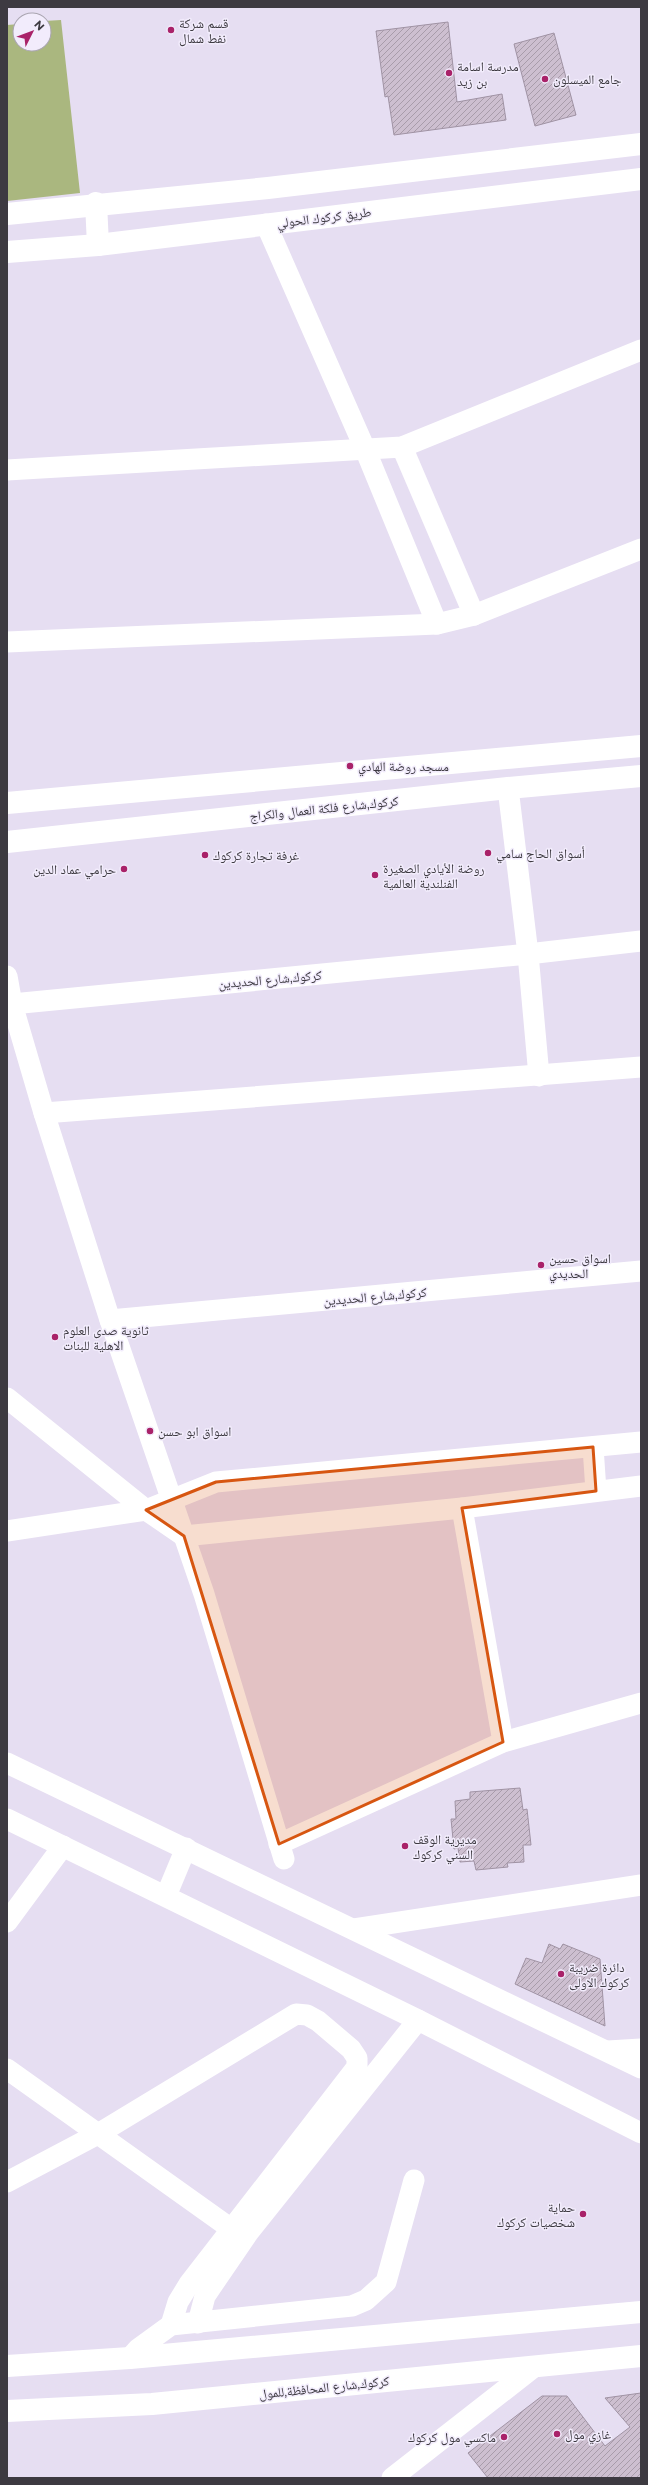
<svg xmlns="http://www.w3.org/2000/svg" width="648" height="2485" viewBox="0 0 648 2485" font-family="Montserrat,'Noto Naskh Arabic',sans-serif">
<style>
.pitch{fill:#aab77f}
.building{fill:url(#building-hatch);stroke:#a093a4}
.lines{fill:none;stroke-linecap:round;stroke-linejoin:round}
.minor{stroke:#fff;stroke-width:21}
.major{stroke:#fff;stroke-width:22}
.highway{stroke:#fff;stroke-width:22}
.marked{fill:#d75611;fill-opacity:0.2;stroke:#d75611;stroke-width:3;stroke-linejoin:round}
.poi-dot{fill:#a92269;stroke:#f2ecfc;stroke-width:1.5}
.labels{text-anchor:middle;stroke-width:3;stroke-linejoin:round;paint-order:stroke}
.poi-label{font-size:13px;fill:#3d3a41;stroke:#f2ecfc;text-anchor:start}
.street-label{font-size:13px;fill:#3d3a41;stroke:#f2ecfc}
</style>
<defs>
<pattern id="building-hatch" width="6" height="6" patternUnits="userSpaceOnUse"><rect width="6" height="6" fill="#cdbfd0"/><path d="M-1 1l2-2M0 6l6-6M5 7l2-2" fill="none" stroke="#a89caa"/></pattern>
</defs>
<rect width="100%" height="100%" fill="#e6def2"/>
<polygon class="pitch" points="61,20 80,193 7,201 7,25 20,24 20,44 44,44 44,21"/>
<g class="building">
<polygon points="448,22 457,102 502,94 506,120 394,135 388,96 385,97 376,31"/>
<polygon points="554,33 576,115 535,126 514,44"/>
<polygon points="520,1788 523,1810 527,1809 531,1845 523,1845 524,1862 507,1863 508,1867 476,1870 474,1861 460,1862 458,1848 454,1849 451,1819 456,1819 455,1801 470,1799 470,1792"/>
<polygon points="549,1944 560,1949 563,1944 600,1959 605,2026 515,1984 526,1958 542,1963"/>
<polygon points="641,2393 641,2478 488,2478 468,2453 542,2396 567,2396 605,2446 630,2427 605,2398"/>
</g>
<g class="lines">
<g class="minor">
<polyline points="266,224 365,449 437,624"/>
<polyline points="402,447 474,615"/>
<polyline points="7,470 402,447 641,350"/>
<polyline points="7,642 437,624 474,615 641,549"/>
<polyline points="508,788 528,954 539,1076"/>
<polyline points="7,976 12,1004 44,1113 110,1320 204,1594 284,1859"/>
<polyline points="12,1004 528,954 641,941"/>
<polyline points="44,1113 641,1067"/>
<polyline points="110,1320 641,1271"/>
<polyline points="7,1398 146,1510 184,1536 462,1508 641,1486"/>
<polyline points="593,1447 596,1491"/>
<polyline points="462,1508 503,1742"/>
<polyline points="7,1531 146,1510 216,1482 641,1442"/>
<polyline points="7,1763 641,2068"/>
<polyline points="7,1819 418,2020 641,2133"/>
<polyline points="279,1844 503,1742 641,1703"/>
<polyline points="166,1896 186,1848"/>
<polyline points="7,1922 63,1846"/>
<polyline points="354,1929 641,1885"/>
<polyline points="608,2051 641,2049"/>
<polyline points="7,2069 230,2228"/>
<polyline points="7,2182 98,2134 296,2014 307,2015 318,2021 351,2049 357,2058 357,2067 189,2284 178,2302 171,2325"/>
<polyline points="198,2323 205,2296 248,2233 418,2020"/>
<polyline points="130,2358 138,2349 171,2325 352,2306 366,2300 386,2282 414,2180"/>
<polyline points="392,2478 534,2367"/>
</g>
<g class="major">
<polyline points="7,803 641,746"/>
<polyline points="7,842 508,788 641,776"/>
<polyline points="7,2366 130,2358 641,2312"/>
<polyline points="7,2411 152,2404 641,2356"/>
</g>
<g class="highway">
<polyline points="96,203 98,245"/>
<polyline points="7,214 268,188 641,144"/>
<polyline points="7,252 98,245 641,179"/>
</g>
</g>
<path class="marked" d="M 593,1447 L 596,1491 L 462,1508 L 503,1742 L 279,1844 L 184,1536 L 146,1510 L 216,1482 Z"/>
<g class="poi-dot">
<circle cx="171" cy="30" r="4"/>
<circle cx="449" cy="73" r="4"/>
<circle cx="545" cy="79" r="4"/>
<circle cx="350" cy="766" r="4"/>
<circle cx="488" cy="853" r="4"/>
<circle cx="205" cy="855" r="4"/>
<circle cx="124" cy="869" r="4"/>
<circle cx="375" cy="875" r="4"/>
<circle cx="541" cy="1265" r="4"/>
<circle cx="55" cy="1337" r="4"/>
<circle cx="150" cy="1431" r="4"/>
<circle cx="405" cy="1846" r="4"/>
<circle cx="561" cy="1974" r="4"/>
<circle cx="583" cy="2214" r="4"/>
<circle cx="557" cy="2434" r="4"/>
<circle cx="504" cy="2437" r="4"/>
</g>
<g class="labels">
<g class="poi-label">
<text x="179" y="28">قسم شركة<tspan x="179" dy="15">نفط شمال</tspan></text>
<text x="457" y="71">مدرسة اسامة<tspan x="457" dy="15">بن زيد</tspan></text>
<text x="553" y="84">جامع الميسلون</text>
<text x="358" y="771">مسجد روضة الهادي</text>
<text x="496" y="858">أسواق الحاج سامي</text>
<text x="213" y="860">غرفة تجارة كركوك</text>
<text x="383" y="873">روضة الأيادي الصغيرة<tspan x="383" dy="15">الفنلندية العالمية</tspan></text>
<text x="116" y="874" text-anchor="end">حرامي عماد الدين</text>
<text x="549" y="1263">اسواق حسين<tspan x="549" dy="15">الحديدي</tspan></text>
<text x="63" y="1335">ثانوية صدى العلوم<tspan x="63" dy="15">الاهلية للبنات</tspan></text>
<text x="158" y="1436">اسواق ابو حسن</text>
<text x="413" y="1844">مديرية الوقف<tspan x="413" dy="15">السني كركوك</tspan></text>
<text x="569" y="1972">دائرة ضريبة<tspan x="569" dy="15">كركوك الاولى</tspan></text>
<text x="575" y="2212" text-anchor="end">حماية<tspan x="575" dy="15">شخصيات كركوك</tspan></text>
<text x="565" y="2439">غازي مول</text>
<text x="496" y="2442" text-anchor="end">ماكسي مول كركوك</text>
</g>
<g class="street-label">
<text transform="translate(324 217) rotate(-7)" y="5">طريق كركوك الحولي</text>
<text transform="translate(324 808) rotate(-6)" y="5">كركوك,شارع فلكة العمال والكراج</text>
<text transform="translate(270 979) rotate(-5)" y="5">كركوك,شارع الحديدين</text>
<text transform="translate(375 1296) rotate(-5)" y="5">كركوك,شارع الحديدين</text>
<text transform="translate(324 2387) rotate(-6)" y="5">كركوك,شارع المحافظة,للمول</text>
</g>
</g>
<rect width="648" height="2485" fill="none" stroke="#3d3a41" stroke-width="16"/>
<g transform="translate(32 32) rotate(48)"><circle r="19" fill="#f2ecfc" stroke="#aaa5b1"/>
<path d="M0-3L7 15L0 10L-7 15Z" fill="#a92269"/>
<text y="-6" font-size="11" font-weight="bold" text-anchor="middle" fill="#3d3a41">N</text>
</g>
</svg>
